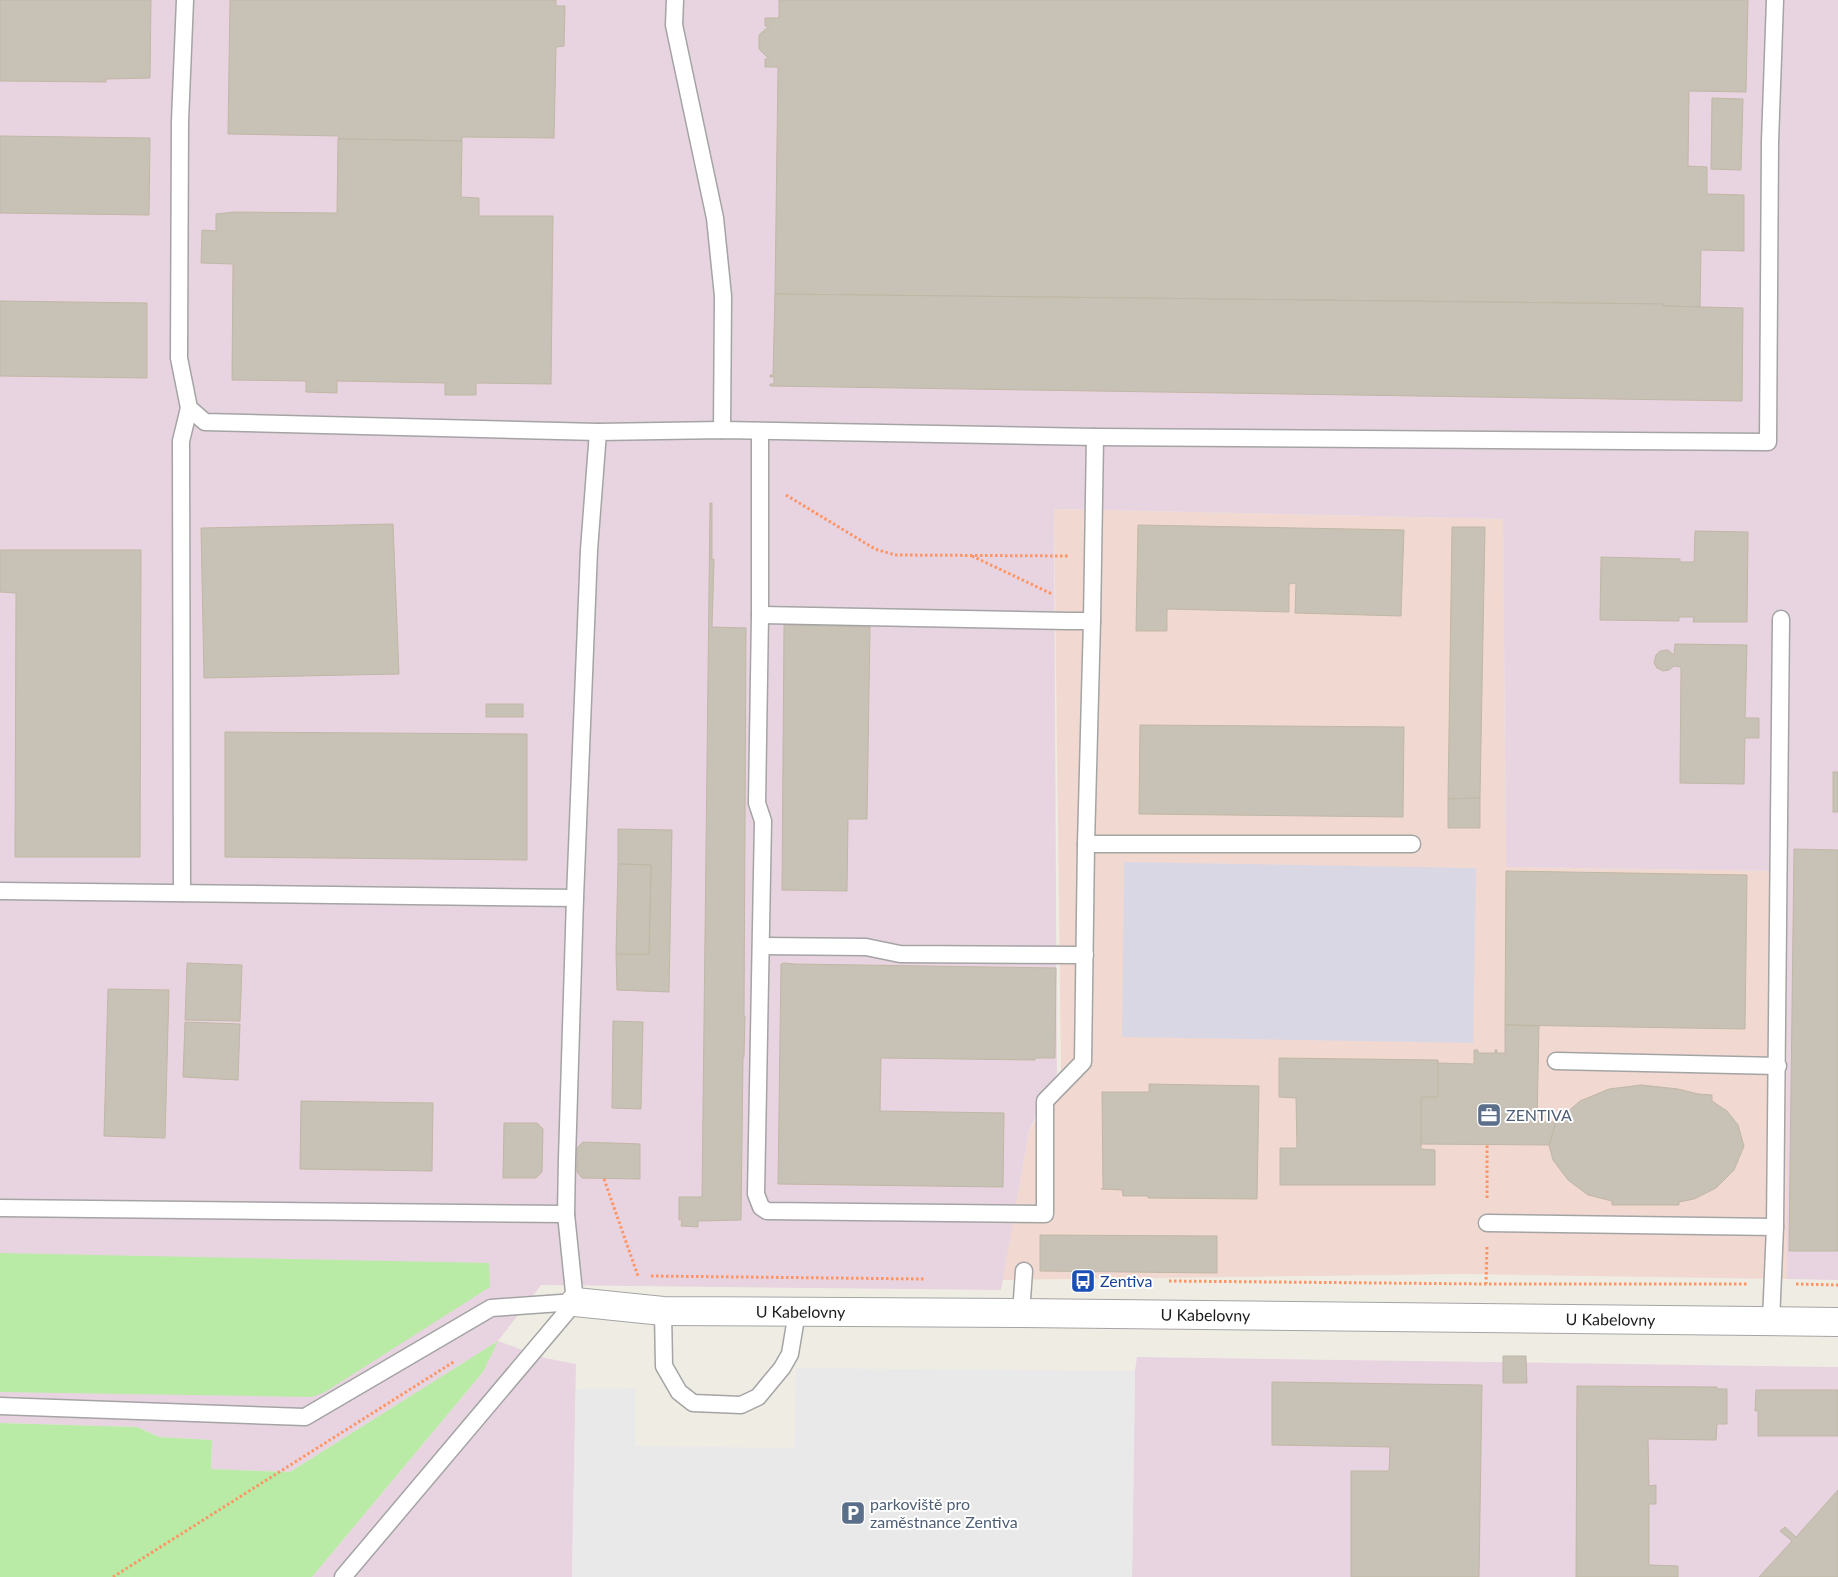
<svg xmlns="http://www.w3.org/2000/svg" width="1838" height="1577" viewBox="0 0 1838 1577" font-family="Lato,sans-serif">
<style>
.commercial{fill:#f1d9d1}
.industrial{fill:#e8d4e0}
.grass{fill:#b9eba6}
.parking{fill:#e9e9e9}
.plaza{fill:#dad7e5}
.building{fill:#c7c1b6;stroke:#c1b7a5}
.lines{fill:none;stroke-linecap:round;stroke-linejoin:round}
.service-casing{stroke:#a4a4a4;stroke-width:19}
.minor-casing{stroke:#a4a4a4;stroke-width:30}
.path{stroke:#ff9564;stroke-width:3;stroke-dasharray:2.5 2.5;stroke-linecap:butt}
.service{stroke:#fff;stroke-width:16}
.minor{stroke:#fff;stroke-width:28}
.labels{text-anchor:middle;stroke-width:4;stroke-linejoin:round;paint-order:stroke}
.service-label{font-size:16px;fill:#4e5e75;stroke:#fff;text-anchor:start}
.transit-label{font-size:16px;fill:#164399;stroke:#fff;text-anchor:start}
.street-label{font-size:16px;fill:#1d1d1d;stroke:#fff}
</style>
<rect width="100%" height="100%" fill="#efede3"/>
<polygon class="commercial" points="1054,509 1503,519 1506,867 1787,871 1787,1279 1465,1274 1002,1280 1029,1131 1061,1075"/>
<g class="industrial">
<polygon points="0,0 1838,0 1838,1280 1787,1279 1787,871 1506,867 1503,519 1054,509 1057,1073 1029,1131 1001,1290 541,1285 498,1341 545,1358 576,1364 572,1577 312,1577 483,1372 497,1342 290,1472 211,1469 212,1440 159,1437 137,1427 0,1423"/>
<polygon points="1137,1357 1838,1367 1838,1577 1132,1577 1135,1371"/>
</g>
<g class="grass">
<polygon points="0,1253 489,1263 490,1287 325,1392 312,1397 0,1392"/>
<polygon points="498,1341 483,1372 312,1577 0,1577 0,1423 137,1427 159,1437 212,1440 211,1469 290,1472"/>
</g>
<polygon class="parking" points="796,1368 1135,1371 1132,1577 572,1577 576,1389 635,1388 635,1446 794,1448"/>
<polygon class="plaza" points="1124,862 1476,868 1473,1043 1122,1037"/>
<g class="building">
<polygon points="0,0 151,0 150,78 106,79 106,82 0,81"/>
<polygon points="230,0 556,0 556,6 565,6 564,46 556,47 554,138 462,137 462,141 338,139 339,136 228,134"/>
<polygon points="779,0 1748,0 1746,92 1689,91 1688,166 1707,167 1707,194 1744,195 1744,251 1701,250 1700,307 1663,306 1663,304 775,294 778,67 765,67 765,59 769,59 759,49 759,35 769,26 765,26 765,18 779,18"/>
<polygon points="1712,98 1743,99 1741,170 1711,169"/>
<polygon points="0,136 150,138 149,215 0,213"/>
<polygon points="338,139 462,141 461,197 479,198 479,216 553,216 551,384 476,383 476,395 445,395 445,383 337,381 337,393 306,392 306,381 232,380 233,264 201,263 202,230 216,231 216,214 235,212 337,213"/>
<polygon points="775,294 1663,304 1663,306 1743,308 1742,401 770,386 770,384 774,384 774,377 770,377 770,375 773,375"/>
<polygon points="0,301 147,303 147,378 0,376"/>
<polygon points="710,503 712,503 712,560 714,559 712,627 746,628 744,1016 745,1016 744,1057 743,1057 741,1220 698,1221 698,1227 681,1226 682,1220 679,1220 679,1197 702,1197"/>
<polygon points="393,524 399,674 204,678 201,528"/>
<polygon points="1138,525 1404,530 1401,616 1295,613 1296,583 1289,584 1289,612 1167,609 1167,631 1136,631"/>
<polygon points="1452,527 1485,527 1480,798 1448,799"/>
<polygon points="1695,531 1748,532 1747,622 1693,622 1694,617 1679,617 1679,621 1600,620 1601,557 1680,559 1680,562 1694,562"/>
<polygon points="0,550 141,550 140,857 15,857 16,593 0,592"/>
<polygon points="784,625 870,627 867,819 848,819 847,891 782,890"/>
<polygon points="1675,644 1747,645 1745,718 1759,718 1759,738 1745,738 1744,784 1680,783 1681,667 1674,666 1669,670 1663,671 1657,668 1654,663 1656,655 1660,651 1668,650 1674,655"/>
<rect x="486" y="704" width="37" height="13"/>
<polygon points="1140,725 1404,727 1403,817 1139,814"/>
<polygon points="225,732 527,734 527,860 225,857"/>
<rect x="1833" y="772" width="5" height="40"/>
<polygon points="1480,798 1480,828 1448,828 1448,799"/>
<polygon points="618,829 672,830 669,992 617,990 616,954 649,954 651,865 618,864"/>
<polygon points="1794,849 1838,850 1838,1251 1789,1251"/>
<polygon points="618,864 651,865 649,954 616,954"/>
<polygon points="1506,871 1747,875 1745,1029 1505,1025"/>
<polygon points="187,963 242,965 240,1021 185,1020"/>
<polygon points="784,963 794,964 1056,968 1055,1058 1035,1058 1035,1060 881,1058 880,1111 1004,1113 1003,1187 778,1184 781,964"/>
<polygon points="108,989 169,990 165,1138 104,1136"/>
<polygon points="613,1021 643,1022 641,1109 612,1108"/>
<polygon points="185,1022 240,1024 238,1080 183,1077"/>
<polygon points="1505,1025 1539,1026 1537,1121 1556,1122 1549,1145 1421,1144 1421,1097 1438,1097 1438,1063 1474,1064 1474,1050 1478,1050 1478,1053 1495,1053 1495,1050 1497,1050 1497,1053 1505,1053"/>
<polygon points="1279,1058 1438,1060 1438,1097 1421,1097 1421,1149 1435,1150 1435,1185 1280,1185 1280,1148 1297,1148 1296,1098 1279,1097"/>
<polygon points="1149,1084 1259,1086 1257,1199 1148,1198 1148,1196 1123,1196 1122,1190 1101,1189 1103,1188 1102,1092 1149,1092"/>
<polygon points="1641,1085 1678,1089 1698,1094 1712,1095 1712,1101 1727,1111 1738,1125 1744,1146 1734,1170 1716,1188 1694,1199 1679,1202 1679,1205 1612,1205 1612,1201 1588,1195 1568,1180 1553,1160 1549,1145 1556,1122 1580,1101 1609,1089"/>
<polygon points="301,1101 433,1103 432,1171 300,1169"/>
<polygon points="504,1123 537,1123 543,1129 542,1172 536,1178 503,1178"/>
<polygon points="583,1142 640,1144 640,1179 582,1178 577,1172 577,1148"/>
<polygon points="1040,1235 1217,1236 1217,1273 1040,1271"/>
<polygon points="1503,1356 1526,1356 1527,1383 1503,1383"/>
<polygon points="1272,1382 1482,1385 1479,1577 1351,1577 1351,1471 1389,1471 1390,1447 1272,1445"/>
<polygon points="1577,1386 1717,1387 1717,1389 1727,1389 1727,1424 1717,1424 1716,1440 1648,1439 1649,1486 1656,1485 1656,1504 1649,1504 1649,1565 1678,1566 1678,1577 1576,1577"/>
<polygon points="1756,1390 1838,1390 1838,1436 1758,1436 1758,1411 1755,1411"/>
<polygon points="1838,1490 1838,1577 1759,1577 1792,1541 1780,1531 1785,1527 1796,1537"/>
</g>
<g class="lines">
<defs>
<g id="service">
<polyline points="185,0 180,121 179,358 189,408 205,422 598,432"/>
<polyline points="675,0 674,25 715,218 723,296 722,430"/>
<polyline points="760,432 760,615 757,803 763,821 756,1194 761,1207 767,1211 1045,1214 1045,1101 1083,1062 1086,844 1092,621 1095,437"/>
<polyline points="760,615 1068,621 1092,621"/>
<polyline points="1086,844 1412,844"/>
<polyline points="0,891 575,898"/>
<polyline points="182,893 181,441 189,408"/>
<polyline points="762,946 866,947 900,954 1085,955"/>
<polyline points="1556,1061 1778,1066"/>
<polyline points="0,1208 566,1214"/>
<polyline points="1487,1223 1775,1227"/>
<polyline points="663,1311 664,1366 679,1392 693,1403 741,1405 758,1397 782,1368 790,1354 797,1312"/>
<polyline points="1021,1313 1024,1271"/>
<polyline points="1771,1321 1775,1227 1781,619"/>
<polyline points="0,1406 305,1417 491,1308 575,1302"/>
<polyline points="343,1577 575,1302 566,1214 567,1159 575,898 589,550 598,432 722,430 1095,437 1768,442 1770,142 1775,0"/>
</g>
<g id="minor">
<path id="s1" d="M 575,1302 L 663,1311 L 1021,1313 L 1838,1322"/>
</g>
</defs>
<use href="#service" class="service-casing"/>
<use href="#minor" class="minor-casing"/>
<g class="path">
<polyline points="786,495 875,549 895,555 1069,556"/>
<polyline points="972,556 1052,594"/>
<polyline points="604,1179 638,1276"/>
<polyline points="1487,1198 1487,1145"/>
<polyline points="1487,1247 1486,1284 1747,1284"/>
<polyline points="651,1276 925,1279"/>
<polyline points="1169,1281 1486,1284"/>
<polyline points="1796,1284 1838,1285"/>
<polyline points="113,1577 455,1361"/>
</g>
<use href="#service" class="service"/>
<use href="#minor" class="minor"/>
</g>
<defs>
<symbol id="office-square" viewBox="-11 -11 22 22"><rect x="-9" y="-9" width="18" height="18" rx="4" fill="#5c6f8a" stroke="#fff"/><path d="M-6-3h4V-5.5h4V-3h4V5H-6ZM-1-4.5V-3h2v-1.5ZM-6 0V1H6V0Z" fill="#fff"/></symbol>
<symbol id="bus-square" viewBox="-11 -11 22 22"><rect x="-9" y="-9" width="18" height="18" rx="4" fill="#1a4fb4" stroke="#fff"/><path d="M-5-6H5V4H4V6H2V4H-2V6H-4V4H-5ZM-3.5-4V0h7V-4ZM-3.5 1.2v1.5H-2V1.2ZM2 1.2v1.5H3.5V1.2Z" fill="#fff"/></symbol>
<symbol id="parking-square" viewBox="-11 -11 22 22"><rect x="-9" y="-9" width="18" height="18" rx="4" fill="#5c6f8a" stroke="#fff"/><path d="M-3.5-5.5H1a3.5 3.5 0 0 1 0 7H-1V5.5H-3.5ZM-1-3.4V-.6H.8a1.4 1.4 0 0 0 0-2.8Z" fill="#fff"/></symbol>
</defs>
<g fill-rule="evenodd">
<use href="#office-square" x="1475" y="1101" width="28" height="28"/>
<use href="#bus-square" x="1069" y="1267" width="28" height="28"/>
<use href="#parking-square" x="839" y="1499" width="28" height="28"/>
</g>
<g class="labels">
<g class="service-label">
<text x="1506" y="1121">ZENTIVA</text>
<text x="870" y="1510">parkoviště pro<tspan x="870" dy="18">zaměstnance Zentiva</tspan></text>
</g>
<g class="transit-label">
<text x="1100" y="1287">Zentiva</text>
</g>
<g class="street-label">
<text dy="6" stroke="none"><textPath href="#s1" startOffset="226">U Kabelovny</textPath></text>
<text dy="6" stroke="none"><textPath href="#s1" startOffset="631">U Kabelovny</textPath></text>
<text dy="6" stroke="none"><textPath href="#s1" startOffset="1036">U Kabelovny</textPath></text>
</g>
</g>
</svg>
